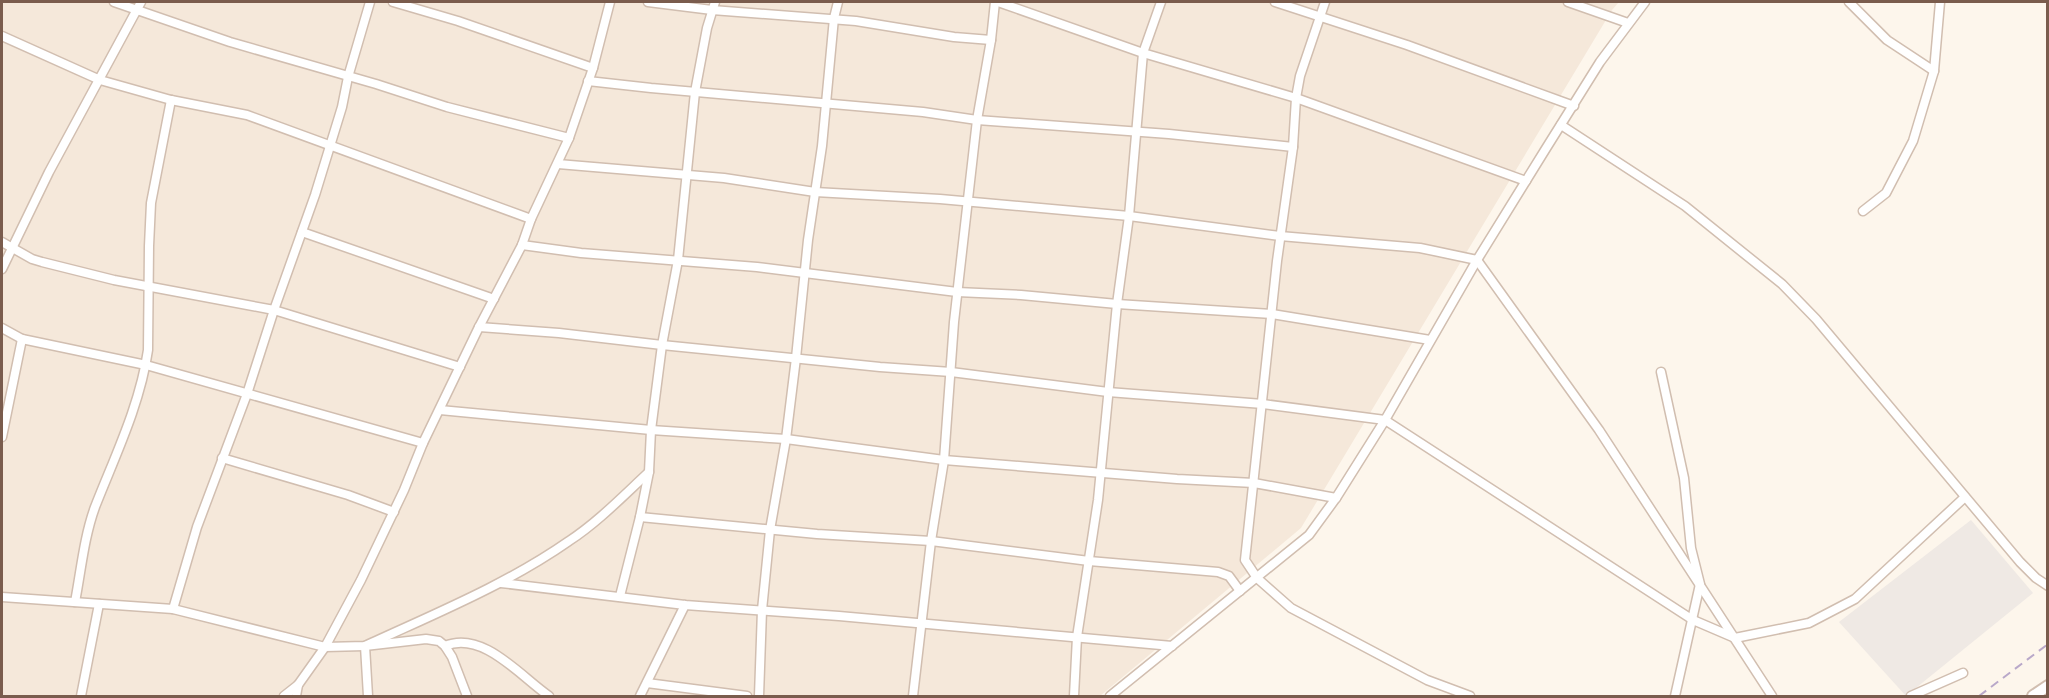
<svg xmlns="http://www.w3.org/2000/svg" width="2049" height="698" viewBox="0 0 2049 698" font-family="Lato,sans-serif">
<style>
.residential{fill:#f5e8da}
.industrial{fill:#efe9e4}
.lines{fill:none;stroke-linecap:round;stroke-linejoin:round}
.minor-casing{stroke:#d1beb0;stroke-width:11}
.tertiary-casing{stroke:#d1beb0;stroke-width:14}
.minor{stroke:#fff;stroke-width:8}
.tertiary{stroke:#fff;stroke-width:10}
.rail{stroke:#b9a8c9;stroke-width:2;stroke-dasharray:9 6;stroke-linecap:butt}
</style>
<rect width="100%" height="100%" fill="#fdf6ec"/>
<polygon class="residential" points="2,2 1619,2 1612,10 1301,528 1100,696 2,696"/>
<polygon class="industrial" points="1971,520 2033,593 1906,696 1839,622"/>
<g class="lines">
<defs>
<g id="minor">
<polyline points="114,2 230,42 376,84 447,107 569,138"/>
<polyline points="393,2 458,21 593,68"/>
<polyline points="648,2 712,10 856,21 954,37 991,40"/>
<polyline points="998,2 1143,53 1296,98 1526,181"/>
<polyline points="1275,2 1407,45 1574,106"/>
<polyline points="1325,2 1300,76 1296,98 1293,147 1277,261 1245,560 1257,578 1291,608 1427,680 1470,696"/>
<polyline points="1568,2 1628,23"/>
<polyline points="1849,2 1887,40 1934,71"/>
<polyline points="2,36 100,80 171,100 247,115 531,219"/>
<polyline points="588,81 651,88 923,112 977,120 1169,134 1293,147"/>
<polyline points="1561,125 1685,206 1782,284 1816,319 2020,562 2036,578 2048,586"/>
<polyline points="558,164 724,178 815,192 940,199 1129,216 1280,236 1420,248 1477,260 1599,430 1772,696"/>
<polyline points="1863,211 1886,193 1913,141 1934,71 1940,2"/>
<polyline points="302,232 494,299"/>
<polyline points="2,242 32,259 42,262 114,280 274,310 460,367"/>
<polyline points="522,245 581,253 757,267 957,292 1021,295 1117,304 1272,314 1430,340"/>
<polyline points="2,269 49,172 141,2"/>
<polyline points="479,327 559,333 662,345 880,367 951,372 1108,392 1263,404 1385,420 1693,620 1735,638 1809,623 1855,599 1965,497"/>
<polyline points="2,328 22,339 146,365 423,443"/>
<polyline points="1661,372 1684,478 1691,548 1700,584 1675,696"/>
<polyline points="440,410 651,430 786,439 944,460 1177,479 1254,483 1336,498"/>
<polyline points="2,437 22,339"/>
<polyline points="222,458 348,495 394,512"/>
<polyline points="640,517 817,534 931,541 1089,561 1218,572 1229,576 1240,591"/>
<polyline points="501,583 685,605 839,616 1172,646"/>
<polyline points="620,596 640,517 649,472 651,430 662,345 678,260 695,92 707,28 715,2"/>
<polyline points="2,597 173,609 325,647 365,646 426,639 439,641 445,646 452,657 467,696"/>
<path d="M 75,602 C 81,571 84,537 95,507 C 115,456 140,405 148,350 L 149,246 L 151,203 L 171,100"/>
<polyline points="173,609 197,527 247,394 274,310 315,195 342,107 348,77 370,2"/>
<path d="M 445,646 C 483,630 521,677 549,696"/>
<polyline points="647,683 747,696"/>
<polyline points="81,696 99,604"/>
<polyline points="284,696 298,685"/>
<polyline points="296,696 298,685 325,647 361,580 404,490 423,443 479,327 522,245 531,219 569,138 593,68 610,2"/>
<path d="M 368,696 L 365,646 C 434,614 506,585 569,541 C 598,522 623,496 649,472"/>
<polyline points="640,696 685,605"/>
<polyline points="759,696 762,610 770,530 786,439 796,358 808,240 822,146 834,18 838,2"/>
<polyline points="913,696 931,541 944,460 954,322 977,120 991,40 995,2"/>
<polyline points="1074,696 1077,637 1098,500 1117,304 1129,216 1143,53 1161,2"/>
<polyline points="1110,696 1309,535 1336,498 1385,420 1477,260 1545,150 1600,62 1645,2"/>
<polyline points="1911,696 1963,673"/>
</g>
<polyline id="tertiary" points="2033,696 2048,686"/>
</defs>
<use href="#minor" class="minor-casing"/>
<use href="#tertiary" class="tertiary-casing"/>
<use href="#minor" class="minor"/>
<use href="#tertiary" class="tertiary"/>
<polyline class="rail" points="1979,696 2048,644"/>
</g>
<rect width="2049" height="698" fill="none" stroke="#7a5c4d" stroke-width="6"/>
</svg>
